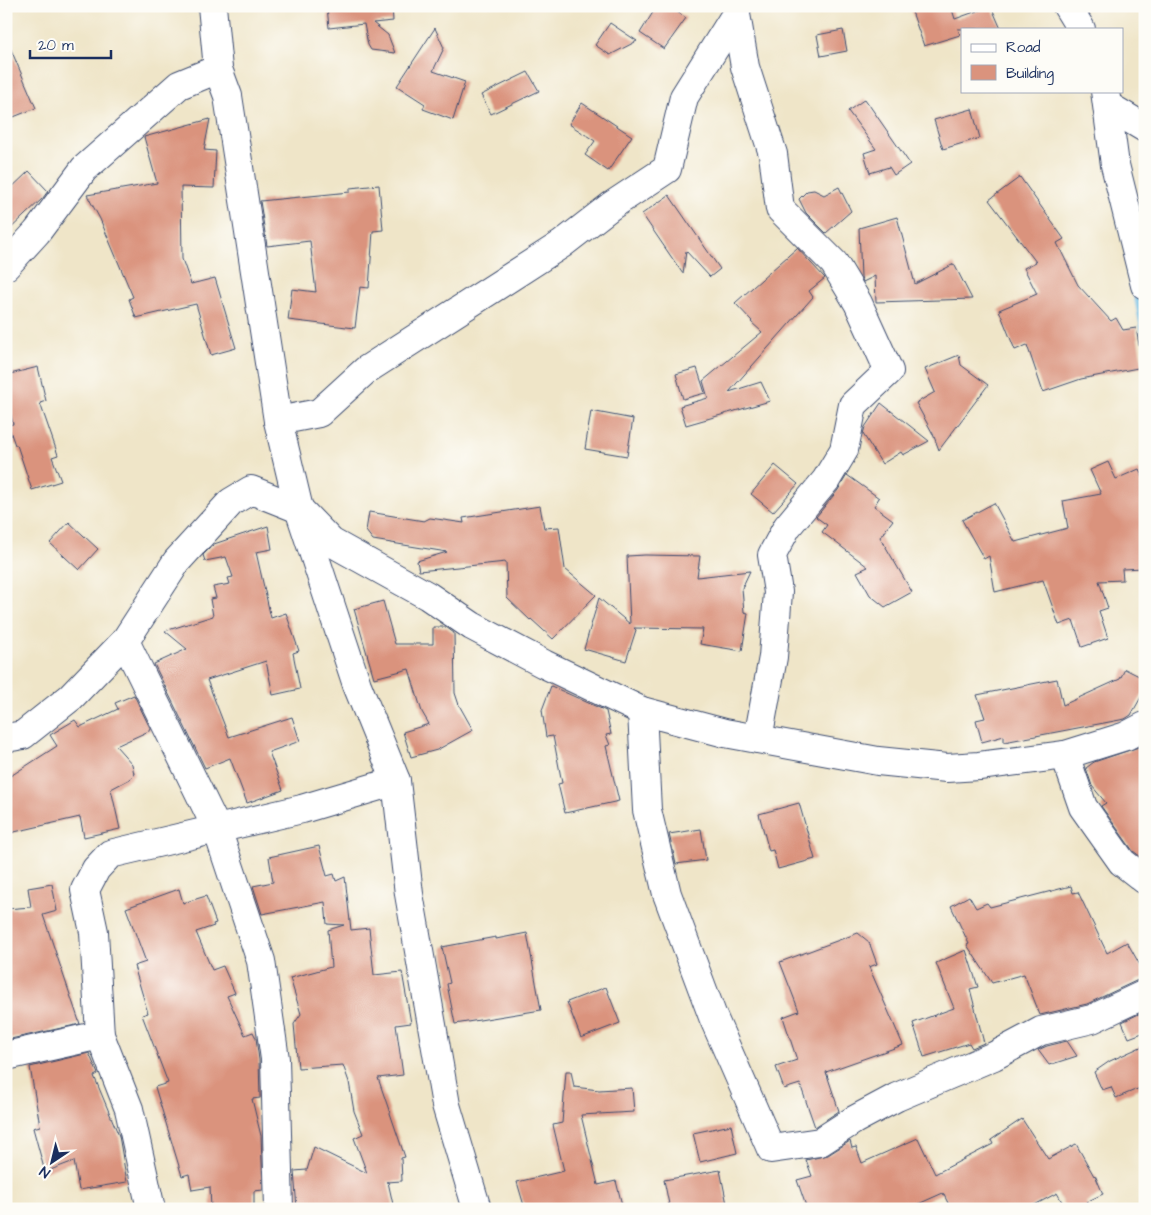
<svg xmlns="http://www.w3.org/2000/svg" width="1151" height="1215" viewBox="0 0 1151 1215" font-family="'Architects Daughter',sans-serif">
<style>
.lines{fill:none;stroke-linecap:round;stroke-linejoin:round}
.stream{stroke:#68bae3;stroke-width:8}
.building{fill:#da937d}
.minor-casing{stroke:#3b4a6e;stroke-width:30}
.minor{stroke:#fff;stroke-width:28}
</style>
<rect width="100%" height="100%" fill="#fdfcf7"/>
<filter id="ink" filterUnits="userSpaceOnUse"><feTurbulence type="fractalNoise" baseFrequency=".02" numOctaves="2"/><feDisplacementMap in="SourceGraphic" scale="10" xChannelSelector="R" yChannelSelector="G"/><feConvolveMatrix kernelMatrix="1 2 1 2 8 2 1 2 1" color-interpolation-filters="sRGB"/></filter>
<filter id="wash" filterUnits="userSpaceOnUse"><feTurbulence type="fractalNoise" baseFrequency=".0096" numOctaves="4" result="noise"/><feDisplacementMap in="SourceGraphic" scale="20" xChannelSelector="R" yChannelSelector="G"/><feGaussianBlur stdDeviation="1.12" result="paint"/><feColorMatrix in="noise" values="0 0 0 0 0 0 0 0 0 0 0 0 0 0 0 0 0 1.4 0 .05"/><feComposite in="paint" operator="in"/></filter>
<g filter="url(#wash)">
<rect width="100%" height="100%" fill="#efe5c8"/>
<g class="lines">
<polyline class="stream" points="1136,288 1145,333"/>
</g>
<g id="blocks">
<g class="building">
<polygon points="327,6 392,6 393,21 373,23 388,35 395,53 371,50 368,45 364,24 329,28"/>
<polygon points="657,6 669,6 686,18 664,49 640,33"/>
<polygon points="910,6 951,6 955,19 991,6 1001,29 958,29 960,35 924,46"/>
<polygon points="610,23 637,41 610,55 595,45"/>
<polygon points="435,28 444,48 433,71 465,82 453,120 423,109 425,104 397,86"/>
<polygon points="843,30 847,51 821,56 817,35"/>
<polygon points="6,38 36,108 6,120"/>
<polygon points="528,72 539,91 491,114 481,95"/>
<polygon points="865,99 910,164 894,175 889,167 870,173 864,153 876,149 848,111"/>
<polygon points="582,103 632,136 608,171 585,155 595,141 569,124"/>
<polygon points="972,109 980,138 943,149 934,120"/>
<polygon points="210,119 204,150 216,151 214,188 181,187 182,259 191,284 215,278 236,348 211,355 196,304 136,318 129,299 133,297 100,219 87,195 157,183 144,137"/>
<polygon points="29,171 48,191 43,198 6,233 6,193"/>
<polygon points="1020,177 1064,239 1057,243 1078,285 1111,321 1116,318 1123,330 1136,328 1143,367 1081,379 1043,392 1027,345 1015,350 999,310 1037,294 1024,268 1036,262 989,200"/>
<polygon points="379,185 383,230 373,231 369,288 360,287 355,328 288,320 292,289 316,292 310,241 267,246 260,201 350,192 350,188"/>
<polygon points="839,187 851,211 826,233 806,213 799,199 807,191 814,190 824,195"/>
<polygon points="669,195 720,269 710,277 686,251 683,274 642,214"/>
<polygon points="897,217 915,284 954,264 972,299 876,302 875,276 863,282 861,277 859,228"/>
<polygon points="797,248 825,278 809,291 813,297 729,392 761,382 770,401 686,425 680,406 708,398 703,381 762,332 751,322 752,321 735,303"/>
<polygon points="959,355 961,365 988,385 939,450 933,434 916,403 935,392 925,369"/>
<polygon points="38,367 46,401 40,403 58,455 52,457 61,481 32,490 17,445 15,445 8,425 13,424 6,395 6,375"/>
<polygon points="697,368 705,393 683,399 676,374"/>
<polygon points="881,403 929,441 903,455 901,452 882,464 863,434 865,427"/>
<polygon points="591,411 633,419 627,456 585,449"/>
<polygon points="1108,462 1116,479 1139,469 1145,481 1145,568 1122,569 1123,580 1099,581 1108,608 1099,611 1108,638 1082,647 1073,620 1059,625 1043,580 995,592 989,556 984,559 962,520 994,503 1015,542 1068,528 1063,501 1101,494 1090,470"/>
<polygon points="775,465 798,484 773,512 751,494"/>
<polygon points="847,475 879,498 874,506 893,520 880,537 912,592 885,607 870,595 857,572 868,567 822,532 827,525 816,517 838,490"/>
<polygon points="540,506 544,528 559,527 565,569 596,595 553,639 531,619 530,620 507,598 506,562 419,571 417,561 447,552 373,540 366,531 369,512 424,521 430,518 464,523 463,518"/>
<polygon points="69,522 98,549 79,570 50,543"/>
<polygon points="268,526 272,549 256,552 271,618 286,613 299,651 293,653 300,689 273,695 266,661 207,680 229,737 292,717 300,741 269,752 283,790 247,803 230,758 205,768 154,664 187,649 165,631 213,616 210,599 216,598 213,587 230,584 228,578 233,577 226,557 205,561 203,555 214,544"/>
<polygon points="645,555 700,556 697,577 750,571 742,588 744,612 748,613 742,651 700,644 703,629 634,628 636,630 626,661 584,649 599,598 630,624 627,556"/>
<polygon points="383,601 395,644 433,644 433,627 446,627 454,633 455,693 459,705 473,730 437,750 411,757 403,732 429,724 422,712 409,669 374,678 354,609"/>
<polygon points="1125,669 1145,679 1145,690 1131,715 1125,719 1004,742 1004,736 982,742 976,720 985,718 977,695 1057,679 1063,705 1120,679"/>
<polygon points="551,686 606,711 611,734 606,735 610,745 606,746 619,801 565,813 558,784 562,783 553,736 546,737 542,710"/>
<polygon points="134,695 151,730 116,746 132,764 134,774 130,779 111,789 120,829 84,837 80,817 10,833 6,817 6,779 57,746 50,735 75,720 80,727 118,709 115,703"/>
<polygon points="1139,747 1145,756 1145,860 1133,851 1101,806 1106,803 1092,786 1086,768 1094,762"/>
<polygon points="799,803 815,859 778,869 773,850 769,851 759,814"/>
<polygon points="701,829 706,860 676,864 669,834"/>
<polygon points="319,846 327,876 334,874 336,881 345,877 351,930 369,928 374,975 402,972 411,1023 396,1025 403,1075 378,1078 405,1157 401,1158 402,1181 386,1182 388,1182 394,1209 297,1209 294,1171 307,1170 314,1147 367,1173 354,1138 363,1134 354,1111 349,1082 343,1065 298,1068 294,1024 301,1014 290,978 331,967 328,930 344,925 327,924 325,902 262,914 253,886 273,882 269,857"/>
<polygon points="52,884 57,911 43,915 80,1024 6,1040 6,909 31,907 28,888"/>
<polygon points="1071,886 1073,893 1078,892 1107,953 1127,942 1145,974 1145,979 1138,980 1087,1004 1040,1015 1024,974 992,983 967,945 969,944 951,906 969,896 976,908 987,903 990,907"/>
<polygon points="179,889 183,903 206,896 216,923 213,924 214,926 196,932 212,970 223,966 235,993 227,996 245,1035 253,1032 256,1038 259,1060 260,1098 252,1099 261,1136 263,1190 254,1191 254,1209 211,1209 210,1187 192,1190 189,1174 182,1176 155,1087 168,1083 142,1015 148,1013 134,966 146,962 126,908"/>
<polygon points="527,933 541,1010 455,1024 447,984 450,983 442,947 496,937 496,939"/>
<polygon points="858,933 869,942 877,964 869,967 903,1045 826,1072 839,1111 815,1127 800,1084 784,1089 776,1067 797,1060 783,1017 799,1011 780,962"/>
<polygon points="966,950 978,987 970,989 984,1043 972,1048 969,1043 924,1057 913,1023 954,1008 936,963"/>
<polygon points="606,987 620,1023 581,1038 567,1002"/>
<polygon points="1145,1011 1145,1032 1129,1038 1122,1022"/>
<polygon points="1067,1041 1077,1056 1049,1065 1038,1050 1047,1046"/>
<polygon points="1145,1045 1145,1086 1116,1098 1111,1087 1102,1090 1094,1072 1110,1061"/>
<polygon points="89,1053 98,1074 94,1076 119,1136 127,1182 79,1190 74,1161 45,1172 33,1128 40,1126 30,1067"/>
<polygon points="566,1071 571,1071 574,1087 599,1090 632,1088 634,1112 581,1115 598,1185 616,1181 623,1209 525,1209 517,1182 564,1171 553,1125 562,1123"/>
<polygon points="1022,1119 1048,1159 1076,1144 1094,1176 1095,1175 1103,1194 1086,1202 1089,1209 1066,1209 1057,1193 1027,1209 951,1209 943,1193 907,1209 807,1209 797,1180 812,1176 806,1160 828,1155 850,1141 852,1148 856,1147 862,1163 918,1138 935,1174 993,1144 991,1140"/>
<polygon points="731,1125 737,1153 700,1162 693,1133"/>
<polygon points="720,1170 728,1209 670,1209 664,1180"/>
</g>
</g>
</g>
<g filter="url(#ink)">
<use href="#blocks" fill-opacity="0" stroke="#3b4a6e" stroke-width="1"/>
<g class="lines">
<defs>
<g id="minor">
<polyline points="212,6 218,69 228,96 278,421 299,509 357,685 396,781 409,894 446,1105 477,1209"/>
<polyline points="737,6 736,14 745,67 773,154 780,209 834,263 858,303 889,371 853,405 844,450 826,480 787,527 772,555 778,592 773,657 758,739"/>
<polyline points="1067,6 1081,29"/>
<polyline points="1105,91 1115,165 1145,285"/>
<polyline points="1108,106 1145,128"/>
<polyline points="6,266 37,232 84,169 179,85 218,69"/>
<polyline points="278,421 319,413 366,370 562,244 611,206 667,169 684,97 736,14"/>
<polyline points="125,641 217,829 261,961 275,1059 279,1209"/>
<polyline points="642,711 647,810 667,894 713,1017 771,1149 820,1142 854,1120 897,1097 994,1056 1041,1031 1092,1019 1145,994"/>
<polyline points="6,738 23,735 71,697 125,641 177,561 231,502 251,490 299,509 331,542 428,596 472,626 544,664 642,711 725,733 878,761 947,768 979,766 1065,755 1126,736 1145,726"/>
<polyline points="1065,755 1083,807 1122,862 1145,880"/>
<polyline points="6,1056 100,1035"/>
<polyline points="151,1209 129,1109 100,1035 94,932 85,890 96,869 110,854 302,809 396,781"/>
</g>
</defs>
<use href="#minor" class="minor-casing"/>
<use href="#minor" class="minor"/>
</g>
</g>
<rect width="1151" height="1215" fill="none" stroke="#fdfcf7" stroke-width="25"/>
<rect x="961" y="28" width="162" height="65" fill="#fdfcf7" stroke="#a3aaba"/>
<rect x="971" y="44" width="25" height="8" fill="#ffffff" stroke="#a3aaba"/>
<text x="1006" y="52" font-size="15" fill="#1b2f5e">Road</text>
<rect x="971" y="65" width="25" height="15" fill="#da937d" stroke="#a3aaba"/>
<text x="1006" y="78" font-size="15" fill="#1b2f5e">Building</text>
<g transform="translate(52 1162) rotate(215)" stroke="#fdfcf7" stroke-width="4" paint-order="stroke">
<path d="M0-4L9 19L0 12L-9 19Z" fill="#1b2f5e"/>
<text y="-8" font-size="14" font-weight="bold" text-anchor="middle" fill="#1b2f5e">N</text>
</g>
<path d="M30 50v8h81v-8" fill="none" stroke="#1b2f5e" stroke-width="2.5"/>
<text x="38" y="50" font-size="15" fill="#1b2f5e" stroke="#fdfcf7" stroke-width="4" paint-order="stroke">20 m</text>
</svg>
